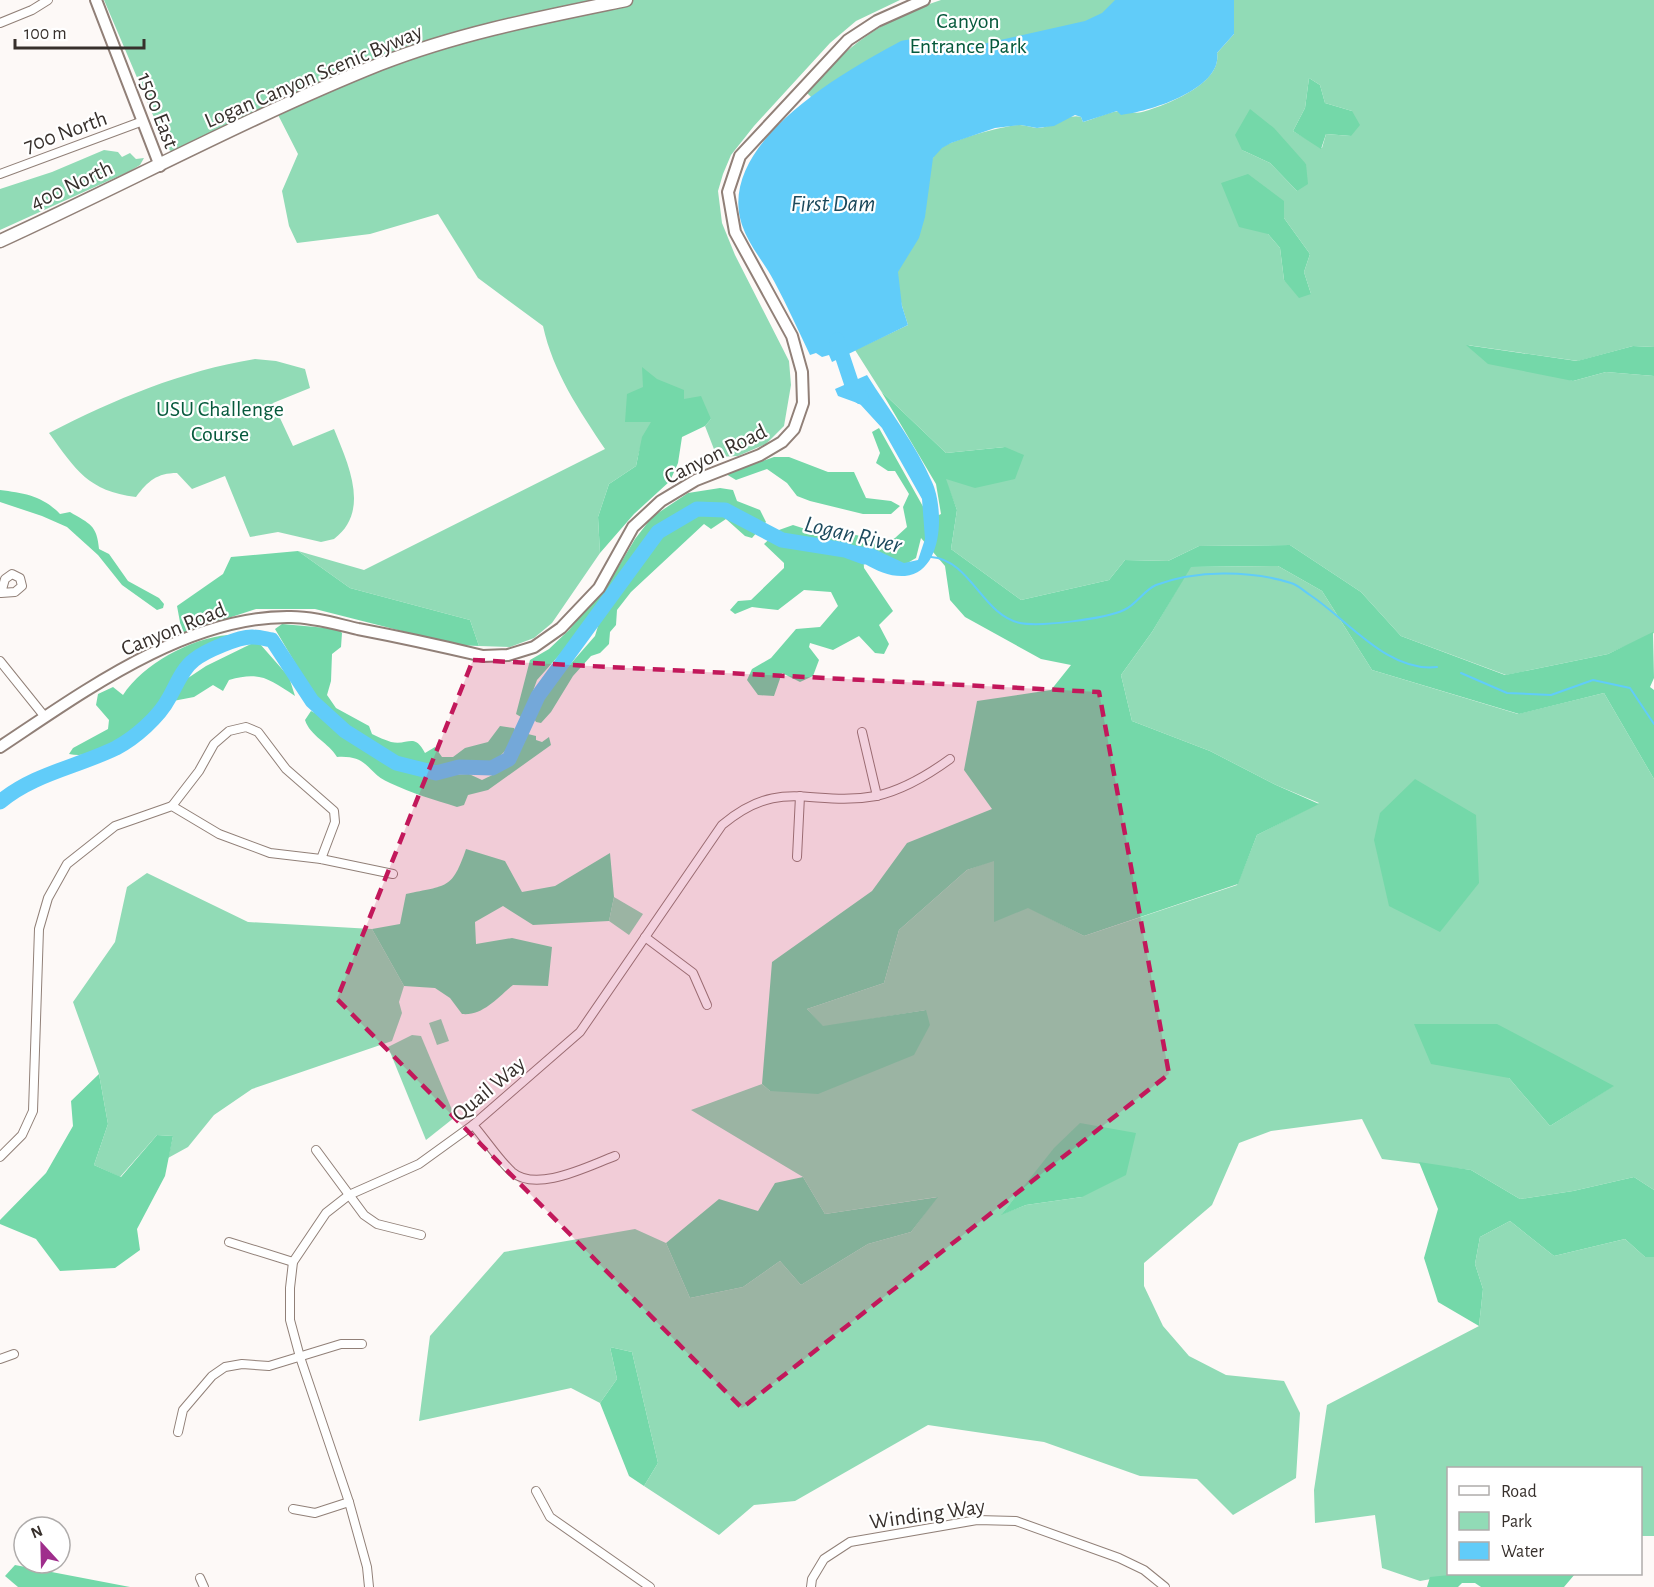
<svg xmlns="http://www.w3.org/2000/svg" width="1654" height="1587" viewBox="0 0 1654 1587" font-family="'Alegreya Sans',sans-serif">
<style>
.green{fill:#91dbb6;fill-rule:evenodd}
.forest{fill:#74d8a9}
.water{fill:#61ccf9}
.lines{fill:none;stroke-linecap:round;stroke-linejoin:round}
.stream{stroke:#61ccf9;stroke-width:2}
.river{stroke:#61ccf9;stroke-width:15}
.street-casing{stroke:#918078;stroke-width:10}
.secondary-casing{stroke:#918078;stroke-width:14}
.primary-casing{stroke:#918078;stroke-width:15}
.street{stroke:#fff;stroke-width:8}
.secondary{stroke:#fff;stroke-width:10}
.primary{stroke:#fff;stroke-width:12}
.marked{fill:#c2185b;fill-opacity:0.2;stroke:#c2185b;stroke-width:4.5;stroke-dasharray:12 8;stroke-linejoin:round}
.labels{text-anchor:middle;stroke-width:4.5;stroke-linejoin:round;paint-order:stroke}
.park-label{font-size:22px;fill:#06593c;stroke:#fff}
.street-label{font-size:22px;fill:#37302c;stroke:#fff}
.water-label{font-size:24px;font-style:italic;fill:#1c4a5d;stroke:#fff}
</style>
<rect width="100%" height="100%" fill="#fdf9f7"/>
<g class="green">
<path d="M 104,0 L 900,0 L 856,21 L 830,43 L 754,126 L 731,155 L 723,174 L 718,191 L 722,223 L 735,255 L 789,361 L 791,385 L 784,426 L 766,444 L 738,456 L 717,457 L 705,426 L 711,419 L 683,399 L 684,390 C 653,420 645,423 636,466 L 609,484 L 598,517 L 600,553 L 552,623 L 534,638 L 510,647 L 479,646 L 470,620 L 350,588 L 298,551 L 364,570 L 605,449 C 579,410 553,372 543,326 L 478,278 L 438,214 L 370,234 L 297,243 L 289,226 L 282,191 L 298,154 L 274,107 L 172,152 L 167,148 Z"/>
<path d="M 941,0 L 1129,0 L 1109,20 L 813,99 L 805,91 C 847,47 881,19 941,0 Z"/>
<path d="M 1234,0 L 1654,0 L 1654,347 L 1633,346 L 1578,361 L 1467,345 L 1573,381 L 1606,372 L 1654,376 L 1654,633 L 1608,654 L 1506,675 L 1401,636 L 1361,592 L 1290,545 L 1199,546 L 1168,561 L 1125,560 L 1109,580 L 1021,600 L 951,549 L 957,510 L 945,479 L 1005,447 L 946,453 L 881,391 L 855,350 L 908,325 C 903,310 895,286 898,271 C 903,252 919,236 924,217 C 930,196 921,164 941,148 C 952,140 1006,125 1020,125 C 1026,125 1032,128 1038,128 C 1053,128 1067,113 1081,117 L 1083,122 C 1094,119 1108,112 1119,111 C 1127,111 1135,114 1142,112 C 1166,105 1222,84 1217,53 L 1234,34 ZM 1309,78 L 1320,85 L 1325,103 L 1352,111 L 1351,136 L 1326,134 L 1322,148 L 1293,131 L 1305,108 ZM 1242,150 L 1306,164 L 1297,191 L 1270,163 ZM 1284,218 L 1310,254 L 1304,272 L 1311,294 L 1284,280 L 1280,248 L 1268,234 Z"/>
<polygon points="104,150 118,152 122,157 130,153 136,159 144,158 140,165 130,171 0,230 0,189 52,172"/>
<path d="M 255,359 L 276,361 L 305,369 L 310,388 L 273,403 L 293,446 L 334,429 C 348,464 371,511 334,539 L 321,542 L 278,532 L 250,537 L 225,476 L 192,489 L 177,473 C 157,473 148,481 136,497 C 88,491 76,470 49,433 C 115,399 182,371 255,359 Z"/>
<path d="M 1278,566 L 1322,591 L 1372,670 L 1518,714 L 1604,693 L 1654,779 L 1654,1190 L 1634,1177 L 1573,1191 L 1520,1199 L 1471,1170 L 1382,1159 L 1362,1119 L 1271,1131 L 1239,1143 L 1212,1205 L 1144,1263 L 1144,1286 L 1163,1326 L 1189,1356 L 1226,1375 L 1284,1381 L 1300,1413 L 1296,1478 L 1233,1515 L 1197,1479 L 1140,1476 L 1044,1442 L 928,1425 L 795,1501 L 754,1505 L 719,1535 L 644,1486 L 658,1463 L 632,1352 L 610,1347 L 617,1379 L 600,1403 L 571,1388 L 419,1421 L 430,1336 L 504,1252 L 635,1229 L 666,1243 L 690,1298 L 743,1287 L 780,1261 L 801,1285 L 868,1244 L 911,1232 L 937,1197 L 825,1214 L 803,1177 L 691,1110 L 762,1084 L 770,1091 L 926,1010 L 823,1027 L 807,1009 L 884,983 L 899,930 L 967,870 L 994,860 L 1028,907 L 1084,936 L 1237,885 L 1257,835 L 1319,803 L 1276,785 L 1210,751 L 1132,721 L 1121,675 L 1152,632 L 1190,567 ZM 1509,1078 L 1613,1086 L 1550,1126 ZM 1030,1179 L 1082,1197 L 1026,1205 L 1002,1214 Z"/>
<polygon points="147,873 248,922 372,929 404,986 399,1002 402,1013 392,1041 252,1089 214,1115 188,1147 168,1158 173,1136 157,1135 120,1177 94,1165 108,1124 99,1074 73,1002 115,942 127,887"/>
<polygon points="614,897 643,914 629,935 609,921"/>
<polygon points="441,1019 449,1041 437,1045 429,1023"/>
<polygon points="412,1035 421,1036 455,1117 426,1140 388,1047"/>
<polygon points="1510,1221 1554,1256 1625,1239 1645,1257 1654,1257 1654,1536 1641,1536 1640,1468 1448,1468 1448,1574 1459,1574 1420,1581 1382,1568 1375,1515 1315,1523 1314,1490 1327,1405 1479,1326 1483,1289 1475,1264 1480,1237"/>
</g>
<g class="forest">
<polygon points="1309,78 1320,85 1325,103 1352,111 1360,125 1351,136 1326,134 1321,149 1293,131 1305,108"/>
<polygon points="1250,109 1274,128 1306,164 1308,184 1297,191 1270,163 1242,150 1235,135"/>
<polygon points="1248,174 1284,201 1284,218 1310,254 1304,272 1311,294 1299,298 1284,280 1280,248 1268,234 1239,227 1221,183"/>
<polygon points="1466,345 1577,361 1633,346 1654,347 1654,376 1606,372 1573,381 1488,364"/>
<polygon points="642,367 657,379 684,390 684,399 701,396 711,419 705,426 682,437 678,463 670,481 634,514 600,553 598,517 609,484 636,466 642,437 651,422 625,422 627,394 643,387"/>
<polygon points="881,391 946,453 1005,447 1024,455 1015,479 975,488 946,479 957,510 951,549 1021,600 1109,580 1125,560 1168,561 1199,546 1290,545 1361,592 1401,636 1505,675 1608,654 1653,632 1654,678 1650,687 1654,690 1654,779 1604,693 1519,714 1372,670 1322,591 1278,566 1191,567 1152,632 1121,675 1132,721 1210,751 1276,785 1319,804 1257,835 1238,884 1084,936 1028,908 994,922 994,861 967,870 899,930 884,983 807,1009 823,1026 926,1010 930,1025 914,1055 818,1094 770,1091 762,1084 772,962 872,891 907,843 992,809 964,770 977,701 1051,690 1071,665 1041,659 965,617 950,600 945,566 921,538 916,558 904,565 863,553 864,568 893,611 879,625 889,644 884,654 875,653 859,636 833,650 810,643 809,647 819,660 813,676 800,682 782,673 774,696 758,695 747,680 752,669 771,658 796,629 820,627 838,606 831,592 804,590 778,610 752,607 735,614 730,610 738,601 751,600 784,568 784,563 764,544 779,530 793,525 827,536 844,532 884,542 895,538 907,527 903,507 909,494 895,471 888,471 876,463 880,453 872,432 879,428 930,519 941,514 936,484"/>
<polygon points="774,457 789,457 828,472 854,472 866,498 891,501 900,506 891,514 863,514 810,501 797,496 787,483 767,469 736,480 726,474"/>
<polygon points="720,488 733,490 737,501 760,510 766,522 752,538 745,536 726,519 711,529 704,524 631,592 617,610 616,625 610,632 609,644 600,653 591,656 573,676 551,712 541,723 536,722 533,717 539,700 595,636 601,616 629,581 636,566 631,564 595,615 537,680 525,713 521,717 516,714 530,660 549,649 569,630 610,581 635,539 652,517 688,493"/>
<path d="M 0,490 C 24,493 43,496 60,514 L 70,512 C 90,524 97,525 99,549 L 109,554 L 128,581 L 159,598 L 164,604 L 163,608 L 157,610 L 122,585 L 98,555 L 67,527 L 42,516 L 0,502 Z"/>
<polygon points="298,551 350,588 470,620 479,646 457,645 315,609 256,609 182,633 177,606 223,574 231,557"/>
<path d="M 282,624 L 338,629 L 342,633 L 341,647 L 332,654 L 331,681 L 327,695 L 336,708 L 369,726 L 372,734 C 378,737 385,740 391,742 C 408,746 414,732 425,753 L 435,747 L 442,757 L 453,757 L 465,748 L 488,742 L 500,726 L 514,728 L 516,732 C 500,768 484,765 449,765 L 444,768 L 448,775 L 469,774 L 482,780 C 509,768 516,762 528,734 L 536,736 L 536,740 L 542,742 L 549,737 L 551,745 L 488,790 L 468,795 L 464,805 L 457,807 C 435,800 411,793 390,783 C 366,773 370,755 337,757 C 329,743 310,736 305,720 L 311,711 L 329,720 L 275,629 Z"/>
<path d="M 228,635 L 230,639 L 227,642 L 184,662 L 185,676 L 188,678 L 206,666 L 255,642 L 260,644 L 289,677 L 295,696 C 269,679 260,671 229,680 L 223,691 L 213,685 L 194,697 L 173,701 L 168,694 C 145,719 107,762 69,754 L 73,748 L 108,729 L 109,720 L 96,705 L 98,694 L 113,687 L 123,695 C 143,664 191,638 228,635 Z"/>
<polygon points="1415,779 1476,815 1479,883 1440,932 1389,906 1374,840 1380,813"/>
<path d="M 466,849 L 505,861 L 522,892 L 555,886 L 610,853 L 614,897 L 609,921 L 533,925 L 503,906 L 475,922 L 476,944 L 512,938 L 552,947 L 548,986 L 513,985 C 497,998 483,1016 462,1014 L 450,998 L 435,988 L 404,986 L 372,929 L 400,924 L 406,894 C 447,885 452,890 466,849 Z"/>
<polygon points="1414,1024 1497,1024 1614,1086 1550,1126 1509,1078 1431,1064"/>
<polygon points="99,1074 108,1124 94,1165 121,1177 157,1135 173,1136 165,1176 137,1229 140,1250 115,1268 60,1271 36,1239 0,1224 0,1220 46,1173 73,1126 71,1101"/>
<polygon points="1080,1123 1136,1133 1126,1175 1082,1197 1026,1205 1001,1215 1054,1148"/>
<polygon points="1419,1162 1471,1170 1520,1199 1573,1191 1634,1177 1654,1190 1654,1257 1645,1257 1625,1239 1554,1256 1510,1221 1480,1237 1475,1264 1483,1289 1479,1326 1438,1302 1424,1258 1438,1209"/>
<polygon points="803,1177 825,1214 938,1197 911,1232 868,1244 801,1285 780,1261 743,1287 690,1298 666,1243 719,1199 758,1211 775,1183"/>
<polygon points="610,1347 632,1352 658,1463 644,1486 629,1476 600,1403 617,1379"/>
<polygon points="15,1565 130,1587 18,1587 5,1576"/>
<polygon points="1459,1574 1575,1574 1564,1587 1481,1587 1475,1583 1462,1583 1458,1587 1427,1587 1430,1577"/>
</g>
<g class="water">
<path d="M 1115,0 L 1234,0 L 1234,34 L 1217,53 C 1223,89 1149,112 1121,115 L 1117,111 L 1083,122 L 1081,117 L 1075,115 L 1054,126 L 1037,128 L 1021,125 L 995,128 L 951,143 L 942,148 L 933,158 L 925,217 L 919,238 L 898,272 L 902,306 L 908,325 L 832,362 L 829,355 L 822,357 L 816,353 L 810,355 C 798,330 787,305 774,281 C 764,262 749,246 742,225 C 715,144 843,72 901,41 C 928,35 946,50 974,46 L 1085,21 L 1102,13 Z"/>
<path d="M 867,375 C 889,410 916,445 932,482 C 944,508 944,572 905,576 C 878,578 853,555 831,542 L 872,548 L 904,563 L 918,560 L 925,539 L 922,499 L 882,428 L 860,404 L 838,396 L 835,389 Z"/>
</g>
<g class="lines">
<g class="stream">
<path d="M 931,557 C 971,560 982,615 1020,623 C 1041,627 1104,619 1124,610 C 1136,605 1144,590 1156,585 C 1196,570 1250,570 1291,583 C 1298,585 1304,591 1310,595 C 1348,620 1388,673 1437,667"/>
<polyline points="1461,673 1507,693 1551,695 1593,680 1630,688 1654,724"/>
</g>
<g class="river">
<polyline points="837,340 853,388 861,397"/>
<path d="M 0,802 C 33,774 77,767 116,748 C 135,738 159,717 169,698 C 176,686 182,669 194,660 C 205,651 240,636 253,637 C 259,637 266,639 272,640 L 312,701 L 345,731 L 396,763 L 436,773 L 459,767 L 492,768 L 509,759 L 538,696 L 658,532 L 697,509 L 725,510 L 782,540 L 845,550 L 864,557"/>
</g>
<defs>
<g id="street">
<polyline points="0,23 32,10 48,0"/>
<polyline points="0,174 143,121"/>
<polygon points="12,574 20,578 22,586 15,592 1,593 5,579"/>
<polyline points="0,661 45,717"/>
<polyline points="862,732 877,796"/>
<polyline points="172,806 199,771 214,744 229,731 246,727 258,732 286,769 334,811 335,822 321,859"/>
<polyline points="797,857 800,796"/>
<polyline points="645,937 693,973 707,1005"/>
<path d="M 473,1125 C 486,1140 498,1159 512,1172 C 537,1193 588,1166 615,1156"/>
<polyline points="316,1150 364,1215 377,1224 421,1235"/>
<polyline points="0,1157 22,1135 33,1111 39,929 48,898 67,864 115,826 172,806 219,834 270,853 321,859 393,874"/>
<polyline points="229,1242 293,1262"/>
<polyline points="0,1359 14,1354"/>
<polyline points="178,1432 183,1410 212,1376 225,1367 242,1364 269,1366 341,1344 362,1344"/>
<polyline points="536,1491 550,1517 650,1587"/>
<polyline points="293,1509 315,1513 349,1502"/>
<polyline points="200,1578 204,1587"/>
<path d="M 369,1587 L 367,1567 L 349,1502 L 300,1357 L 290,1320 L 290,1288 L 293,1262 L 326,1213 L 349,1195 L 419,1164 L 473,1125 L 580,1032 L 722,825 C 782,775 811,808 876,796 C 903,790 928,775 950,759"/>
<polyline points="811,1587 812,1579 824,1559 850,1542 977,1520 1016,1521 1119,1558 1144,1570 1165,1587"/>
</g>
<g id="secondary">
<polyline points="96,0 160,166"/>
<path d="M 0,747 C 83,692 187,615 291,617 C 313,617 336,624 358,629 C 400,637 441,646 483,656 L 508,655 L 534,647 L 561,628 L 599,588 L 633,527 L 661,501 L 696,480 L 760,455 L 782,442 L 794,429 L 803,403 L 802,372 L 792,336 L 735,232 L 728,192 L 740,156 L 848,40 L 877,21 L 924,0"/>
</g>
<path id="primary" d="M 0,241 C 127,183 250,116 380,64 C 459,33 543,17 626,0"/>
</defs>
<use href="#street" class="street-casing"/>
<use href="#secondary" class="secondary-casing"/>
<use href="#primary" class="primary-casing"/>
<use href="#street" class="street"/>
<use href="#secondary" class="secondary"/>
<use href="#primary" class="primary"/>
</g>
<path class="marked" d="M 473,660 L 1099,692 L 1169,1074 L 742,1408 L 337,999 Z"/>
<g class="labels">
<g class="park-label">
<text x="968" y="28">Canyon<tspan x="968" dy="25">Entrance Park</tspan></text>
<text x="220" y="416">USU Challenge<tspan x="220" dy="25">Course</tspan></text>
</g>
<g class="street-label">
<text transform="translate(313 75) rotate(-23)" y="8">Logan Canyon Scenic Byway</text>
<text transform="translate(159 110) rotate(69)" y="8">1500 East</text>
<text transform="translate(65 131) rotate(-20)" y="8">700 North</text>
<text transform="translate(71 184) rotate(-25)" y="8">400 North</text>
<text transform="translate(715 453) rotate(-26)" y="8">Canyon Road</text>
<text transform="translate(173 628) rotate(-22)" y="8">Canyon Road</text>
<text transform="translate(488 1088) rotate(-40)" y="8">Quail Way</text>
<text transform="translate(927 1513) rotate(-8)" y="8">Winding Way</text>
</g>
<g class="water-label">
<text x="833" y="211">First Dam</text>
<text transform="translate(853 534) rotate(13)" y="8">Logan River</text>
</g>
</g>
<rect x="1447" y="1467" width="195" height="108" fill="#ffffff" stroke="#afacab" stroke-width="1.5"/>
<rect x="1459" y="1486" width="30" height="9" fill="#ffffff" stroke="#afacab" stroke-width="1.5"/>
<text x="1501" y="1497" font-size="18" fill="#37302c">Road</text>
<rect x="1459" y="1512" width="30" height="18" fill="#91dbb6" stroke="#afacab" stroke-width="1.5"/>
<text x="1501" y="1527" font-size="18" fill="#37302c">Park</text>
<rect x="1459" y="1542" width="30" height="18" fill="#61ccf9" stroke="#afacab" stroke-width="1.5"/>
<text x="1501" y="1557" font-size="18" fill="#37302c">Water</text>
<g transform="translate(42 1545) rotate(338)"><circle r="28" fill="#ffffff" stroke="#afacab" stroke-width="1.5"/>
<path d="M0-4.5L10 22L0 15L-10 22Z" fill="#9f2e8c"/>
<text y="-9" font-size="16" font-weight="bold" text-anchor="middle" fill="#37302c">N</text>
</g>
<path d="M15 39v9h129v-9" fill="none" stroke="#37302c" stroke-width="3"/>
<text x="24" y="39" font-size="18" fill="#37302c" stroke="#ffffff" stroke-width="4.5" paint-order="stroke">100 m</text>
</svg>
